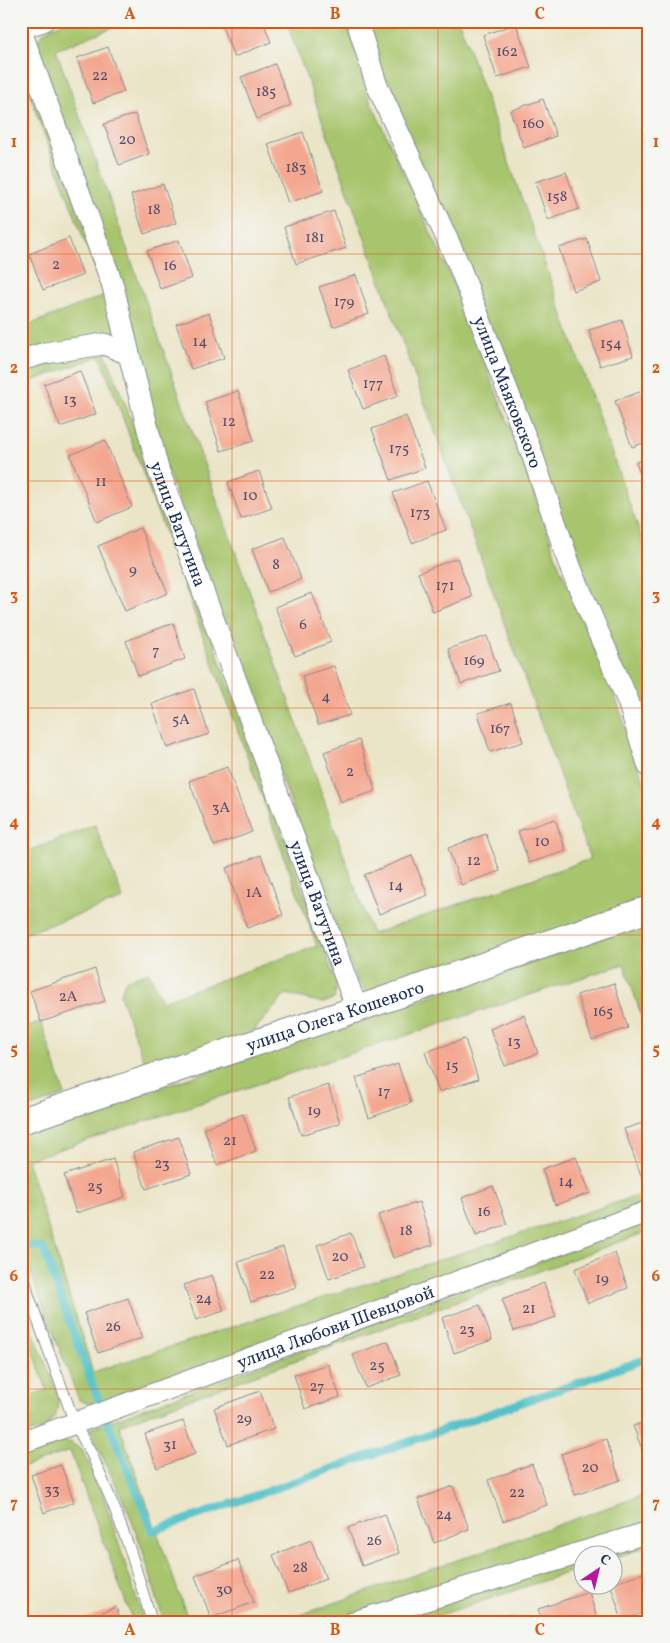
<svg xmlns="http://www.w3.org/2000/svg" width="670" height="1643" viewBox="0 0 670 1643" font-family="Vollkorn,serif">
<style>
.green{fill:#a7c56c;stroke:#617a65}
.lines{fill:none;stroke-linecap:round;stroke-linejoin:round}
.stream{stroke:#54c2c9;stroke-width:8}
.building{fill:#f4a790}
.service-casing{stroke:#838a92;stroke-width:12}
.minor-casing{stroke:#838a92;stroke-width:23}
.tertiary-casing{stroke:#838a92;stroke-width:28}
.service{stroke:#fff;stroke-width:10}
.minor{stroke:#fff;stroke-width:21}
.tertiary{stroke:#fff;stroke-width:26}
.grid{fill:none;stroke:#de5710;stroke-width:1;stroke-opacity:0.55}
.labels{text-anchor:middle;stroke-width:5;stroke-linejoin:round;paint-order:stroke}
.number-label{font-size:15px;fill:#514d6a}
.street-label{font-size:18px;fill:#1b2f5e;stroke:#f6f6f2}
.neatline{fill:none;stroke:#de5710;stroke-width:2}
.grid-label{font-size:16px;text-anchor:middle;font-weight:bold;fill:#de5710}
</style>
<rect width="100%" height="100%" fill="#f6f6f2"/>
<filter id="ink" filterUnits="userSpaceOnUse"><feTurbulence type="fractalNoise" baseFrequency=".02" numOctaves="2"/><feDisplacementMap in="SourceGraphic" scale="10" xChannelSelector="R" yChannelSelector="G"/><feConvolveMatrix kernelMatrix="1 2 1 2 8 2 1 2 1" color-interpolation-filters="sRGB"/></filter>
<filter id="wash" filterUnits="userSpaceOnUse"><feTurbulence type="fractalNoise" baseFrequency=".0096" numOctaves="4" result="noise"/><feDisplacementMap in="SourceGraphic" scale="20" xChannelSelector="R" yChannelSelector="G"/><feGaussianBlur stdDeviation="1.12" result="paint"/><feColorMatrix in="noise" values="0 0 0 0 0 0 0 0 0 0 0 0 0 0 0 0 0 1.4 0 .05"/><feComposite in="paint" operator="in"/></filter>
<g filter="url(#wash)">
<rect width="100%" height="100%" fill="#ebe5c7"/>
<g class="green">
<path d="M 69,21 L 129,21 L 56,50 L 372,934 L 590,859 L 286,21 L 347,21 L 364,87 L 447,268 L 519,450 L 560,568 L 617,702 L 649,797 L 649,899 L 368,994 L 357,981 L 167,470 L 34,46 C 43,29 51,27 69,21 Z"/>
<polygon points="368,21 459,21 649,559 649,734 383,78"/>
<polygon points="21,52 108,291 117,337 21,355 21,328 105,295 21,73"/>
<polygon points="104,350 151,470 337,985 334,999 323,1003 286,994 252,1033 147,1069 120,995 126,980 149,972 162,1001 317,946 100,356 21,385 21,366"/>
<polygon points="95,825 123,899 21,935 21,854"/>
<polygon points="649,922 649,1038 624,964 27,1160 93,1372 649,1192 649,1203 113,1402 89,1404 79,1400 35,1285 21,1235 21,1135"/>
<polygon points="41,1022 65,1095 21,1110 21,1030"/>
<polygon points="649,1221 649,1231 119,1425 189,1622 164,1622 143,1551 127,1508 89,1429"/>
<polygon points="21,1296 29,1321 59,1397 56,1415 44,1429 21,1436 21,1398 47,1390 21,1317"/>
<polygon points="54,1442 70,1442 82,1450 102,1492 144,1622 133,1622 70,1451 21,1468 21,1453"/>
<polygon points="649,1493 649,1525 334,1622 280,1622"/>
<polygon points="649,1539 649,1546 613,1558 612,1556 595,1556"/>
<polygon points="582,1559 582,1568 419,1622 380,1622"/>
</g>
<g class="lines">
<polyline class="stream" points="21,1245 43,1248 91,1381 153,1531 649,1358"/>
</g>
<g id="blocks">
<g class="building">
<polygon points="220,21 263,21 271,42 234,57"/>
<polygon points="516,24 531,67 497,78 483,35"/>
<polygon points="108,47 124,92 93,103 77,58"/>
<polygon points="275,64 291,105 257,119 241,77"/>
<polygon points="543,99 556,136 524,148 510,111"/>
<polygon points="135,114 149,154 119,165 104,124"/>
<polygon points="303,132 323,191 288,203 268,144"/>
<polygon points="566,172 579,209 548,220 535,182"/>
<polygon points="163,184 176,223 144,234 131,195"/>
<polygon points="334,211 346,248 296,264 284,227"/>
<polygon points="69,238 83,275 43,290 29,254"/>
<polygon points="587,239 601,282 573,291 559,248"/>
<polygon points="179,240 192,278 160,289 147,251"/>
<polygon points="356,275 369,314 333,327 319,287"/>
<polygon points="209,313 224,358 191,369 176,324"/>
<polygon points="622,320 633,356 600,366 589,330"/>
<polygon points="384,356 398,396 363,409 348,370"/>
<polygon points="80,371 96,414 60,427 44,384"/>
<polygon points="648,389 649,441 632,447 615,401"/>
<polygon points="238,391 254,441 221,451 205,402"/>
<polygon points="406,416 425,468 391,480 372,429"/>
<polygon points="105,440 132,507 97,522 70,455"/>
<polygon points="649,458 649,499 648,499 636,462"/>
<polygon points="259,471 272,508 241,519 228,482"/>
<polygon points="427,481 446,530 412,543 393,493"/>
<polygon points="140,528 168,593 125,611 98,546"/>
<polygon points="285,537 301,579 268,592 252,549"/>
<polygon points="457,558 472,597 433,612 418,573"/>
<polygon points="312,593 331,642 295,656 275,607"/>
<polygon points="173,623 185,659 138,676 126,641"/>
<polygon points="487,636 499,671 461,684 448,649"/>
<polygon points="334,666 350,715 318,725 302,676"/>
<polygon points="194,689 209,734 167,748 152,704"/>
<polygon points="511,703 523,742 490,752 478,713"/>
<polygon points="359,740 376,791 341,802 324,752"/>
<polygon points="227,767 252,832 214,846 189,781"/>
<polygon points="555,819 566,851 529,863 518,831"/>
<polygon points="486,834 500,871 461,885 448,848"/>
<polygon points="261,855 283,915 247,928 226,868"/>
<polygon points="412,856 428,895 379,914 364,875"/>
<polygon points="95,969 105,1001 41,1022 30,991"/>
<polygon points="614,983 628,1028 592,1040 577,995"/>
<polygon points="524,1015 538,1053 505,1066 490,1029"/>
<polygon points="465,1039 478,1079 439,1092 425,1052"/>
<polygon points="398,1064 411,1103 369,1118 356,1078"/>
<polygon points="328,1085 340,1123 301,1135 289,1097"/>
<polygon points="243,1114 256,1151 217,1165 204,1128"/>
<polygon points="649,1121 649,1176 642,1178 624,1129"/>
<polygon points="179,1137 191,1174 146,1189 133,1152"/>
<polygon points="576,1157 590,1193 555,1205 542,1169"/>
<polygon points="113,1159 125,1197 76,1213 64,1175"/>
<polygon points="493,1186 507,1224 476,1236 462,1198"/>
<polygon points="419,1202 433,1245 393,1258 378,1215"/>
<polygon points="351,1233 363,1267 329,1279 317,1245"/>
<polygon points="283,1247 296,1287 251,1302 238,1262"/>
<polygon points="615,1253 628,1288 588,1303 575,1269"/>
<polygon points="212,1275 224,1311 196,1320 184,1285"/>
<polygon points="544,1283 556,1317 514,1331 502,1299"/>
<polygon points="128,1298 142,1338 98,1353 84,1313"/>
<polygon points="480,1305 492,1340 454,1353 442,1318"/>
<polygon points="388,1341 401,1375 366,1388 353,1355"/>
<polygon points="21,1360 28,1376 21,1379"/>
<polygon points="328,1364 340,1397 305,1409 294,1375"/>
<polygon points="260,1391 274,1429 228,1445 214,1408"/>
<polygon points="183,1421 195,1454 157,1468 145,1434"/>
<polygon points="649,1421 649,1467 633,1426"/>
<polygon points="606,1439 620,1480 575,1495 561,1454"/>
<polygon points="532,1464 547,1505 503,1521 488,1480"/>
<polygon points="61,1465 74,1502 44,1513 31,1475"/>
<polygon points="453,1486 469,1529 434,1543 418,1499"/>
<polygon points="385,1514 399,1553 362,1566 348,1528"/>
<polygon points="311,1540 326,1579 288,1593 273,1555"/>
<polygon points="238,1560 254,1602 211,1618 195,1576"/>
<polygon points="649,1571 649,1611 622,1620 611,1586 612,1586 612,1583"/>
<polygon points="589,1592 598,1622 543,1622 538,1609"/>
<polygon points="116,1607 121,1622 77,1622"/>
<polygon points="514,1616 516,1622 498,1622 498,1621"/>
</g>
</g>
</g>
<g filter="url(#ink)">
<use href="#blocks" fill-opacity="0" stroke="#838a92" stroke-width="1"/>
<g class="lines">
<defs>
<polyline id="service" points="21,1265 29,1296 75,1424 92,1455 114,1507 130,1550 152,1622"/>
<g id="minor">
<path id="s1" d="M 357,21 L 376,83 L 458,263 L 532,454 L 571,569 L 628,701 L 649,767"/>
<polyline points="21,28 43,21"/>
<path id="s2" d="M 21,31 L 113,286 L 129,354 L 158,469 L 357,1009"/>
<polyline points="21,360 45,353 104,344 129,354"/>
<path id="s3" d="M 21,1443 L 649,1211"/>
<polyline points="354,1622 649,1532"/>
</g>
<g id="tertiary">
<path id="s4" d="M 21,1121 L 357,1009 L 649,909"/>
</g>
</defs>
<use href="#service" class="service-casing"/>
<use href="#minor" class="minor-casing"/>
<use href="#tertiary" class="tertiary-casing"/>
<use href="#service" class="service"/>
<use href="#minor" class="minor"/>
<use href="#tertiary" class="tertiary"/>
</g>
</g>
<path class="grid" d="M 232,21 L 232,1622M 438,21 L 438,1622M 21,254 L 649,254M 21,481 L 649,481M 21,708 L 649,708M 21,935 L 649,935M 21,1162 L 649,1162M 21,1389 L 649,1389"/>
<g class="labels">
<g class="number-label">
<text x="507" y="56">162</text>
<text x="100" y="80">22</text>
<text x="266" y="96">185</text>
<text x="533" y="128">160</text>
<text x="127" y="144">20</text>
<text x="296" y="172">183</text>
<text x="557" y="201">158</text>
<text x="154" y="214">18</text>
<text x="315" y="242">181</text>
<text x="56" y="269">2</text>
<text x="170" y="270">16</text>
<text x="344" y="306">179</text>
<text x="200" y="346">14</text>
<text x="611" y="348">154</text>
<text x="373" y="388">177</text>
<text x="70" y="404">13</text>
<text x="229" y="426">12</text>
<text x="399" y="453">175</text>
<text x="101" y="486">11</text>
<text x="250" y="500">10</text>
<text x="420" y="517">173</text>
<text x="276" y="569">8</text>
<text x="133" y="574">9</text>
<text x="445" y="590">171</text>
<text x="303" y="629">6</text>
<text x="156" y="655">7</text>
<text x="474" y="665">169</text>
<text x="326" y="701">4</text>
<text x="181" y="724">5А</text>
<text x="500" y="733">167</text>
<text x="350" y="776">2</text>
<text x="221" y="812">3А</text>
<text x="542" y="846">10</text>
<text x="474" y="865">12</text>
<text x="396" y="890">14</text>
<text x="254" y="897">1А</text>
<text x="68" y="1001">2А</text>
<text x="603" y="1016">165</text>
<text x="514" y="1046">13</text>
<text x="452" y="1070">15</text>
<text x="384" y="1096">17</text>
<text x="314" y="1115">19</text>
<text x="230" y="1145">21</text>
<text x="162" y="1168">23</text>
<text x="566" y="1186">14</text>
<text x="95" y="1191">25</text>
<text x="484" y="1216">16</text>
<text x="406" y="1235">18</text>
<text x="340" y="1261">20</text>
<text x="267" y="1279">22</text>
<text x="602" y="1283">19</text>
<text x="204" y="1303">24</text>
<text x="529" y="1313">21</text>
<text x="113" y="1331">26</text>
<text x="467" y="1334">23</text>
<text x="377" y="1370">25</text>
<text x="317" y="1391">27</text>
<text x="244" y="1423">29</text>
<text x="170" y="1449">31</text>
<text x="590" y="1472">20</text>
<text x="52" y="1494">33</text>
<text x="517" y="1497">22</text>
<text x="444" y="1519">24</text>
<text x="374" y="1545">26</text>
<text x="300" y="1572">28</text>
<text x="224" y="1594">30</text>
</g>
<g class="street-label">
<text dy="6" stroke="none"><textPath href="#s1" startOffset="401">улица Маяковского</textPath></text>
<text dy="6" stroke="none"><textPath href="#s2" startOffset="518">улица Ватутина</textPath></text>
<text dy="6" stroke="none"><textPath href="#s2" startOffset="922">улица Ватутина</textPath></text>
<text dy="6" stroke="none"><textPath href="#s4" startOffset="331">улица Олега Кошевого</textPath></text>
<text dy="6" stroke="none"><textPath href="#s3" startOffset="335">улица Любови Шевцовой</textPath></text>
</g>
</g>
<rect width="670" height="1643" fill="none" stroke="#f6f6f2" stroke-width="55"/>
<g transform="translate(598 1570) rotate(35)"><circle r="24" fill="#f6f6f2" stroke="#9ea6b7"/>
<path d="M0-4L9 19L0 12L-9 19Z" fill="#b5179e"/>
<text y="-8" font-size="14" font-weight="bold" text-anchor="middle" fill="#1b2f5e">С</text>
</g>
<rect x="28" y="28" width="614" height="1588" class="neatline"/>
<g class="grid-label">
<text x="130" y="19">A</text>
<text x="335" y="19">B</text>
<text x="540" y="19">C</text>
<text x="14" y="147">1</text>
<text x="656" y="147">1</text>
<text x="14" y="373">2</text>
<text x="656" y="373">2</text>
<text x="14" y="600">3</text>
<text x="656" y="600">3</text>
<text x="14" y="827">4</text>
<text x="656" y="827">4</text>
<text x="14" y="1054">5</text>
<text x="656" y="1054">5</text>
<text x="14" y="1281">6</text>
<text x="656" y="1281">6</text>
<text x="14" y="1508">7</text>
<text x="656" y="1508">7</text>
<text x="130" y="1635">A</text>
<text x="335" y="1635">B</text>
<text x="540" y="1635">C</text>
</g>
</svg>
